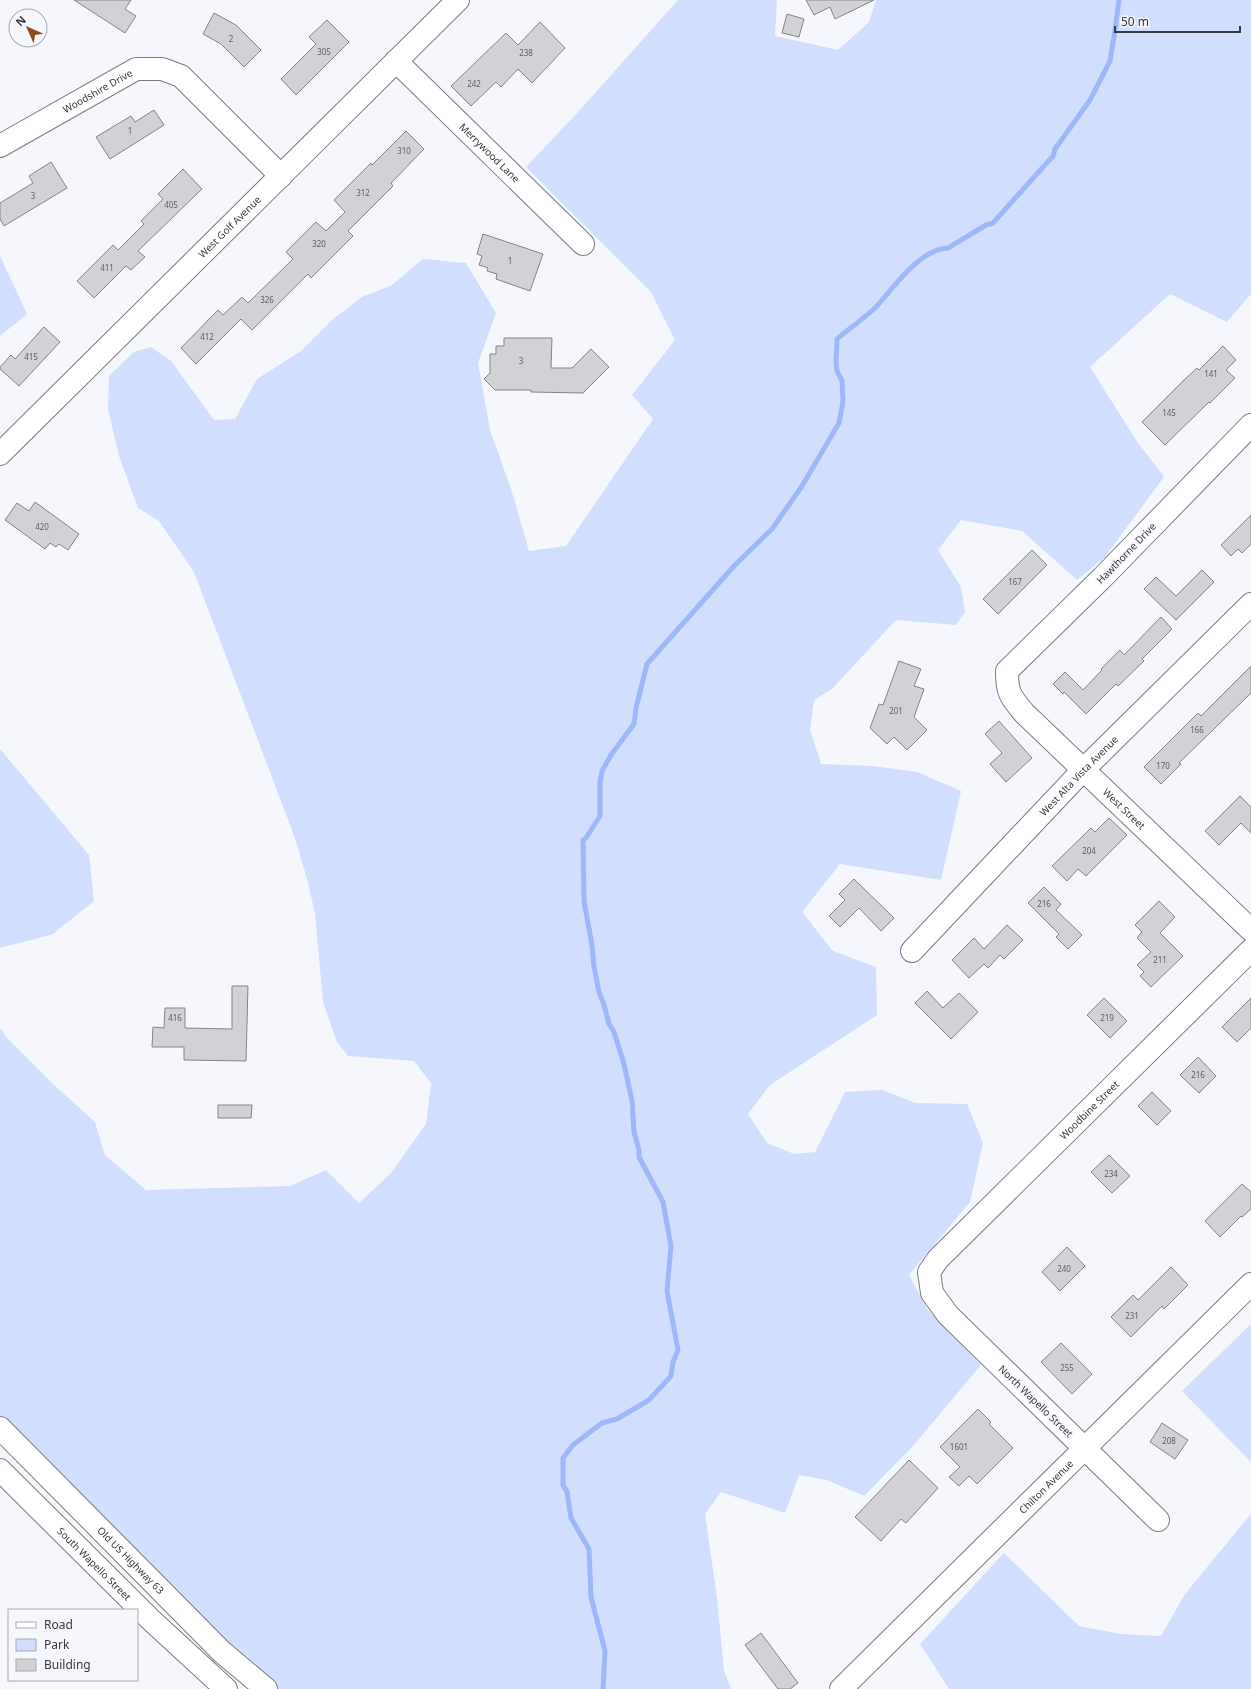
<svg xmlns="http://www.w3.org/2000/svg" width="1251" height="1689" viewBox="0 0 1251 1689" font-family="'Noto Sans',sans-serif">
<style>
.green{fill:#d1defd}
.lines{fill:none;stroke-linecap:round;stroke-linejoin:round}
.stream{stroke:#9eb7fa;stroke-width:5}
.building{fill:#d0d2d6;stroke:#848589}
.minor-casing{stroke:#7b7c80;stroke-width:24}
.highway-casing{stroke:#7b7c80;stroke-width:24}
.minor{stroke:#fff;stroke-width:22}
.highway{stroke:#fff;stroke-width:22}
.labels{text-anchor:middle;stroke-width:4;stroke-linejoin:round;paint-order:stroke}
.number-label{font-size:8px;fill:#5e5f62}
.street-label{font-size:10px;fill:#38393b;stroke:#f5f7fc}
</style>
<rect width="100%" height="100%" fill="#f5f7fc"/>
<g class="green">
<polygon points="678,0 777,0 775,36 838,50 869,22 876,0 1251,0 1251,294 1227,322 1170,294 1090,367 1136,440 1164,477 1104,558 1077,580 1022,531 961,520 938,550 961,587 965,612 956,625 896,620 832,689 814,700 810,730 821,764 872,766 917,772 961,791 941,880 840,864 802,912 833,951 876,967 877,1015 770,1085 748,1114 767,1143 794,1154 815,1152 845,1092 882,1090 916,1103 967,1104 983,1143 970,1202 909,1275 928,1310 981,1365 914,1445 864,1496 827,1480 799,1475 785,1513 721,1492 705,1514 717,1598 724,1671 731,1689 266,1689 0,1428 0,1028 8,1039 53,1084 95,1122 105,1155 146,1190 290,1186 326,1170 359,1203 391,1173 426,1124 431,1083 414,1061 348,1056 337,1042 323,1002 315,914 308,882 295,838 194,572 159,521 138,508 119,456 108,409 109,376 134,352 151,347 171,361 214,420 235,419 257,379 301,351 332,320 362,297 392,285 423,259 466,263 496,313 478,363 490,430 512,492 529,551 566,546 653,419 632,395 675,340 651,292 526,167 579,111"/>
<polygon points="0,256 27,314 0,336"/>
<polygon points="0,749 89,855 94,901 53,934 0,948"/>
<polygon points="1251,1324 1251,1462 1182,1391"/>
<polygon points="1251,1514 1251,1689 949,1689 920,1644 1004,1553 1079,1626 1120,1634 1161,1636 1185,1594"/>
</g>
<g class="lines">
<path class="stream" d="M 603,1689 L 605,1651 L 591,1597 L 589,1549 L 571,1518 L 567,1492 L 563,1485 L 563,1458 L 573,1445 L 602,1423 L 617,1419 L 649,1400 L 671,1376 L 673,1362 L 678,1350 L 667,1291 L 671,1246 L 663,1202 L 639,1157 L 639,1150 L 634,1132 L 632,1101 L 624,1064 L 614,1032 L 609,1024 L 604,1005 L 599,992 L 594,967 L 592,945 L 584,901 L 583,840 L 586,838 L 600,816 L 600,782 L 602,771 L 611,755 L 634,724 L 636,708 L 647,664 L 734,566 L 772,529 L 802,486 L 839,423 L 843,402 L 842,381 L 837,371 L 836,362 L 837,339 C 849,329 863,319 875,308 C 893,289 919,249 948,248 L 986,225 L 993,223 L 1053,156 L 1055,149 L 1090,100 L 1110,61 L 1115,30 L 1119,0"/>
</g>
<g class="building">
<polygon points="74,0 131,0 125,9 136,16 125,33"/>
<polygon points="806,0 874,0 835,19 830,7 814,15"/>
<polygon points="214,13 236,25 261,50 244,67 221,44 203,34"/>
<polygon points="787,14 804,19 799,37 782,33"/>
<polygon points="327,20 349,42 296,95 281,79 316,44 309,37"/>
<polygon points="540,22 565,48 532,83 518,69 501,87 496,82 471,106 451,86 506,33 518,45"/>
<polygon points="154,110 164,125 110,159 96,137 131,116 135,122"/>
<polygon points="406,131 424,149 391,183 393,186 348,231 353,236 311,278 308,274 252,330 241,319 196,364 181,348 218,310 223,315 242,297 248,303 293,259 286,252 316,222 326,231 345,212 334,200 371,163 372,165"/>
<polygon points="51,162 67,188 4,226 0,219 0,203 33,183 29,176"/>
<polygon points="183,169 202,189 138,251 145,257 131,270 126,266 94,298 77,281 113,245 118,250 144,224 141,221 163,199 158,194"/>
<polygon points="483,234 543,254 530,291 496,279 497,274 487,271 488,268 479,265 482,256 477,254"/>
<polygon points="44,327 60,342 19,386 0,369 0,367 11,355 15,359"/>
<polygon points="504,338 552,338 551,368 572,368 591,349 609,367 583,393 531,392 531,390 495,390 484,379 490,373 490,354 496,354 496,346 504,346"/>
<polygon points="1223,346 1236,360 1226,370 1235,378 1210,403 1209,402 1165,445 1142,422 1182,382 1197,368 1199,370"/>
<polygon points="35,502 79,534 68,550 59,544 56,547 50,543 45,549 5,520 17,503 29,511"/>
<polygon points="1251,515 1251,544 1242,553 1238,549 1231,556 1221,545"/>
<polygon points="1032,550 1047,565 998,614 983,599"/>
<polygon points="1202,570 1214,582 1176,620 1144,589 1156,577 1176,596"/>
<polygon points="1161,617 1172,629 1142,659 1144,661 1118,686 1116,684 1086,714 1064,692 1063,694 1053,684 1065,672 1083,690 1102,670 1101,669 1120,650 1124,655"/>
<polygon points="899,661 921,669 914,686 924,689 914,717 927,730 907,750 894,737 887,744 870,728 879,704 883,705"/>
<polygon points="1251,666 1251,693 1179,763 1181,764 1161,784 1144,767 1198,713 1201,716"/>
<polygon points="999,721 1032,758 1006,782 990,764 1002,753 985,734"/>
<polygon points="1240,796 1251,807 1251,833 1241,823 1219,845 1205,831"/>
<polygon points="1109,818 1127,835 1086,876 1078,869 1067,881 1052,866 1091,828 1095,832"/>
<polygon points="854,879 894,918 881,931 859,908 840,927 829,916 845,900 839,894"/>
<polygon points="1044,887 1061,904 1056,910 1082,935 1068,949 1056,937 1059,934 1028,903"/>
<polygon points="1159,901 1175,917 1160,933 1183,956 1151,987 1140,976 1144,972 1137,965 1151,952 1137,938 1142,932 1135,925"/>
<polygon points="1007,925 1023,940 1004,959 1000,955 988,968 984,964 969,978 952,960 974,938 984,949"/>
<polygon points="232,986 248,986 246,1061 184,1060 184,1047 152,1047 153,1027 164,1028 165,1008 185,1008 185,1028 232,1029"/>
<polygon points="927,991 943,1008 959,993 978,1012 951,1039 915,1003"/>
<polygon points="1104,998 1127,1021 1110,1038 1087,1015"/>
<polygon points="1251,998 1251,1028 1237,1042 1222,1027"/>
<polygon points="1198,1057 1216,1076 1199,1093 1180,1075"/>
<polygon points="1152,1092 1171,1111 1157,1125 1138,1106"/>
<polygon points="218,1105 252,1105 251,1118 218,1118"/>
<polygon points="1109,1155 1130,1176 1112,1193 1091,1172"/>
<polygon points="1242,1184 1251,1192 1251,1209 1242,1217 1241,1216 1220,1237 1205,1221"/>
<polygon points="1067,1247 1085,1266 1060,1291 1042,1272"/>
<polygon points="1171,1267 1188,1285 1164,1309 1162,1306 1131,1337 1111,1317 1133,1295 1138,1300"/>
<polygon points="1061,1343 1092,1374 1072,1394 1041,1362"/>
<polygon points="978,1409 991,1422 989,1424 1013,1448 977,1484 969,1476 959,1486 949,1477 960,1467 940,1447"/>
<polygon points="1162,1423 1188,1440 1175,1459 1150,1442"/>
<polygon points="909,1460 938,1488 906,1523 901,1519 881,1541 855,1517"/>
<polygon points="761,1633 798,1683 790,1689 778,1689 745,1645"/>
</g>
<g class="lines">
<defs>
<g id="minor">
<path id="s1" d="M 396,61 L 583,244"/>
<path id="s2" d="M 0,146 L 136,69 L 162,69 L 181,76 L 281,176"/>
<path id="s3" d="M 1251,425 L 1103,577 L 1007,671 C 1007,693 1010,696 1024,713 L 1251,930"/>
<path id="s4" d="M 0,454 L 458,0"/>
<path id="s5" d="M 912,951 L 1084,769 L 1251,604"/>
<path id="s6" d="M 1158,1520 L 948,1315 L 932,1293 L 929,1272 L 938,1259 L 1251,950"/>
<path id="s7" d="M 841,1689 L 1251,1284"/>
</g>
<g id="highway">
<path id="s8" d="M 0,1428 L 222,1652 L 266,1689"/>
<path id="s9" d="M 0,1470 L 151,1620 L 226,1689"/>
</g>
</defs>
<use href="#minor" class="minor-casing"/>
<use href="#highway" class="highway-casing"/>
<use href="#minor" class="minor"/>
<use href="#highway" class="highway"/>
</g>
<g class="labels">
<g class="number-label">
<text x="231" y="42">2</text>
<text x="324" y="55">305</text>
<text x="526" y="56">238</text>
<text x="474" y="87">242</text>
<text x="130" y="134">1</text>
<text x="404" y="154">310</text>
<text x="363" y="196">312</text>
<text x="33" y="199">3</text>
<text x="171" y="208">405</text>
<text x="319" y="247">320</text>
<text x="510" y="264">1</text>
<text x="107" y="271">411</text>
<text x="267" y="303">326</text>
<text x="207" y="340">412</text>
<text x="31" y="360">415</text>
<text x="521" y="364">3</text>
<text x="1211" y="377">141</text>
<text x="1169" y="416">145</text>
<text x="42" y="530">420</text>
<text x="1015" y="585">167</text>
<text x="896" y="714">201</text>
<text x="1197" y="733">166</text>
<text x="1163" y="769">170</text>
<text x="1089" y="854">204</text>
<text x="1044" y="907">216</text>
<text x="1160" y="963">211</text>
<text x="175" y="1021">416</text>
<text x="1107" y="1021">219</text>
<text x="1198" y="1078">216</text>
<text x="1111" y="1177">234</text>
<text x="1064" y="1272">240</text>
<text x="1132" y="1319">231</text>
<text x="1067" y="1371">255</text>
<text x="1169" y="1444">208</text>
<text x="959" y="1450">1601</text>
</g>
<g class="street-label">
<text dy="4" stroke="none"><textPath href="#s2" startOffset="112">Woodshire Drive</textPath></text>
<text dy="4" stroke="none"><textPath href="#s1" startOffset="131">Merrywood Lane</textPath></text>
<text dy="4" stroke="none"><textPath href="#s4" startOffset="323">West Golf Avenue</textPath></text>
<text transform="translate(1126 553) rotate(-46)" y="4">Hawthorne Drive</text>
<text dy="4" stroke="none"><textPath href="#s5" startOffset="242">West Alta Vista Avenue</textPath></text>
<text dy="4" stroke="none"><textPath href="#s3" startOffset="532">West Street</textPath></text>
<text dy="4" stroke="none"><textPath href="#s6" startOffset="570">Woodbine Street</textPath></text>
<text transform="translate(1036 1401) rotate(44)" y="4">North Wapello Street</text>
<text dy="4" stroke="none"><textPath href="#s7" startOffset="288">Chilton Avenue</textPath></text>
<text dy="4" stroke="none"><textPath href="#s8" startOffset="186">Old US Highway 63</textPath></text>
<text dy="4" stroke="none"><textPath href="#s9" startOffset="133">South Wapello Street</textPath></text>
</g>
</g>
<rect x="8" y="1609" width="130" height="72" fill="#f5f7fc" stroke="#a9abaf"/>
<rect x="16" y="1622" width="20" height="6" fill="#ffffff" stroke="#a9abaf"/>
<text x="44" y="1629" font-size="12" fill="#38393b">Road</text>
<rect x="16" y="1639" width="20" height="12" fill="#d1defd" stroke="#a9abaf"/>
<text x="44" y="1649" font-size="12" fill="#38393b">Park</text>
<rect x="16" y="1659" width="20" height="12" fill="#d0d2d6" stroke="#a9abaf"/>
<text x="44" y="1669" font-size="12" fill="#38393b">Building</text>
<g transform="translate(28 28) rotate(315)"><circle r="19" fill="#f5f7fc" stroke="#a9abaf"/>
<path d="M0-3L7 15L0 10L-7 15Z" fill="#8f4c1d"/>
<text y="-6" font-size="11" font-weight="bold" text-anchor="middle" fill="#38393b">N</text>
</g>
<path d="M1115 26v6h125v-6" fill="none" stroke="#38393b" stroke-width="2"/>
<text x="1121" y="26" font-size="12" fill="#38393b" stroke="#f5f7fc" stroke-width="3" paint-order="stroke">50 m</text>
</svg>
